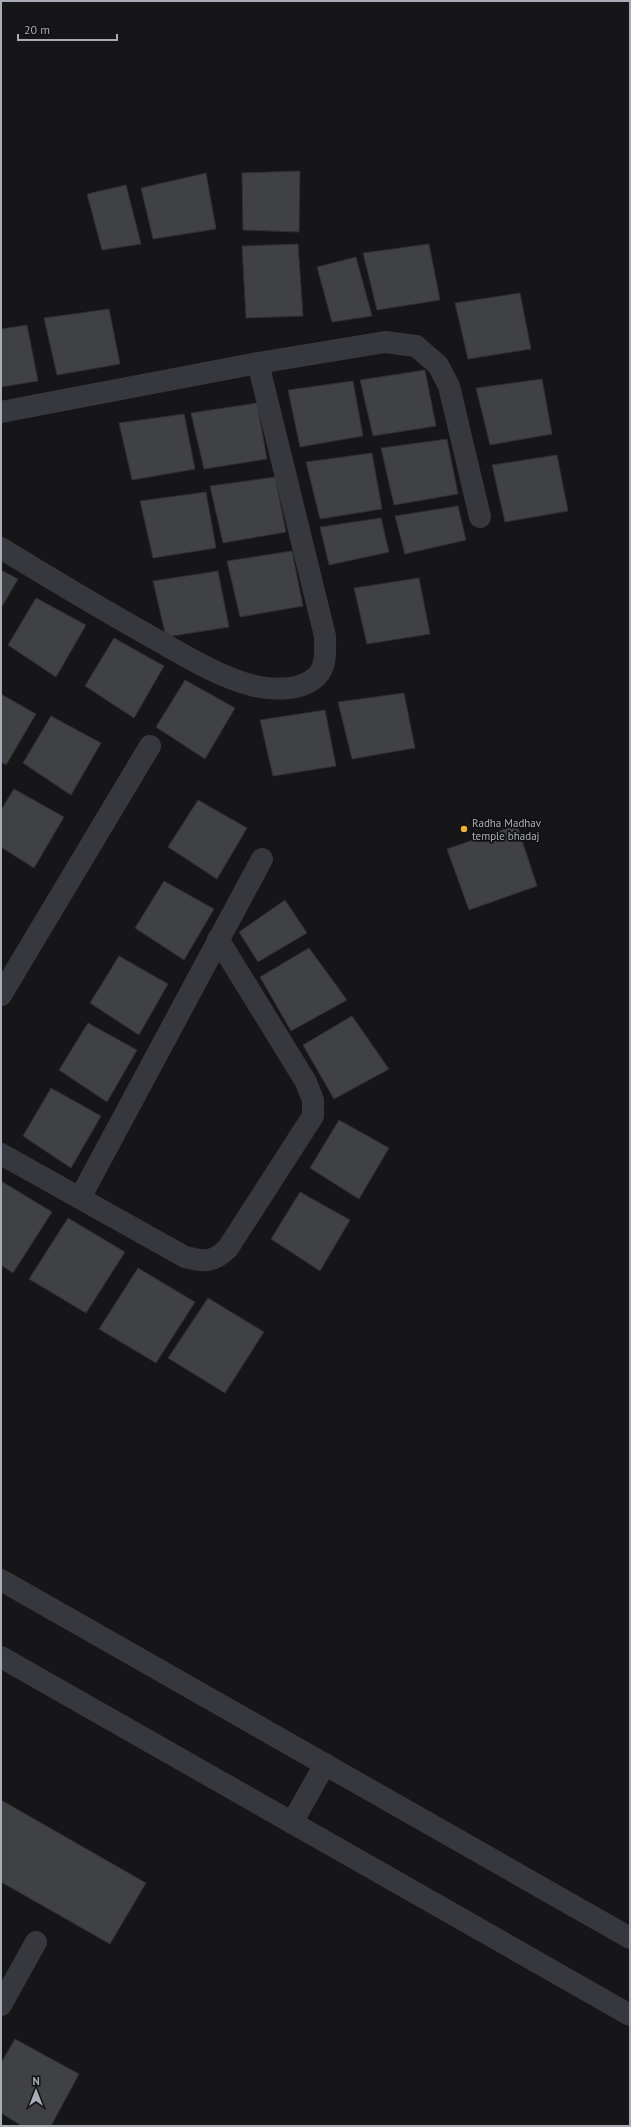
<svg xmlns="http://www.w3.org/2000/svg" width="631" height="2127" viewBox="0 0 631 2127" font-family="'PT Sans',sans-serif">
<style>
.building{fill:#404145;stroke:#303034}
.lines{fill:none;stroke-linecap:round;stroke-linejoin:round}
.minor{stroke:#37383d;stroke-width:22}
.tertiary{stroke:#37383d;stroke-width:22}
.poi-dot{fill:#f2b134;stroke:#111113;stroke-width:1.5}
.labels{text-anchor:middle;stroke-width:3.5;stroke-linejoin:round;paint-order:stroke}
.poi-label{font-size:11px;fill:#a8adb8;stroke:#111113;text-anchor:start}
</style>
<rect width="100%" height="100%" fill="#161618"/>
<g class="building">
<polygon points="300,171 299,232 243,230 242,173"/>
<polygon points="206,173 216,229 153,239 141,188"/>
<polygon points="126,185 141,244 102,250 87,194"/>
<polygon points="298,244 303,316 246,318 242,246"/>
<polygon points="429,244 440,300 377,310 363,253"/>
<polygon points="356,257 372,316 332,322 317,267"/>
<polygon points="520,293 531,349 468,359 455,303"/>
<polygon points="109,309 120,364 57,375 44,318"/>
<polygon points="27,325 38,381 1,387 1,329"/>
<polygon points="425,370 436,426 373,436 360,380"/>
<polygon points="542,379 552,434 490,445 476,388"/>
<polygon points="353,381 363,436 300,447 288,390"/>
<polygon points="257,403 267,459 204,469 191,413"/>
<polygon points="184,414 195,469 132,480 119,423"/>
<polygon points="447,439 458,494 394,505 381,448"/>
<polygon points="372,453 382,509 320,519 306,462"/>
<polygon points="557,455 568,511 505,522 492,465"/>
<polygon points="275,477 286,532 223,543 210,486"/>
<polygon points="206,492 216,548 153,558 140,501"/>
<polygon points="458,506 466,540 405,554 395,516"/>
<polygon points="381,518 389,552 329,565 320,527"/>
<polygon points="292,551 303,606 240,617 227,561"/>
<polygon points="1,570 18,579 1,608"/>
<polygon points="218,571 229,627 166,637 153,581"/>
<polygon points="419,578 430,634 367,644 354,588"/>
<polygon points="36,598 86,625 56,677 8,645"/>
<polygon points="114,638 164,666 134,718 85,686"/>
<polygon points="185,680 235,708 205,759 156,727"/>
<polygon points="404,693 415,748 352,759 338,702"/>
<polygon points="1,694 36,714 6,765 1,762"/>
<polygon points="325,710 336,766 273,776 260,720"/>
<polygon points="51,716 101,743 71,795 23,763"/>
<polygon points="14,789 64,817 34,868 1,847 1,810"/>
<polygon points="198,800 247,828 217,879 168,847"/>
<polygon points="517,825 537,886 469,910 447,849"/>
<polygon points="164,881 214,909 184,960 135,928"/>
<polygon points="285,900 307,933 258,962 239,932"/>
<polygon points="309,948 347,1000 291,1031 260,977"/>
<polygon points="119,956 168,984 139,1035 90,1003"/>
<polygon points="352,1016 389,1069 334,1099 303,1045"/>
<polygon points="88,1023 137,1050 107,1102 59,1070"/>
<polygon points="51,1088 101,1116 71,1168 23,1136"/>
<polygon points="339,1120 389,1148 359,1199 310,1168"/>
<polygon points="1,1181 52,1212 13,1273 1,1265"/>
<polygon points="300,1192 350,1220 320,1271 271,1239"/>
<polygon points="68,1218 125,1252 86,1313 29,1279"/>
<polygon points="138,1268 195,1302 156,1363 99,1329"/>
<polygon points="208,1298 264,1332 225,1393 168,1358"/>
<polygon points="1,1800 146,1883 110,1944 1,1882"/>
<polygon points="15,2039 79,2074 51,2126 22,2126 1,2113 1,2063"/>
</g>
<g class="lines">
<g class="minor">
<polyline points="1,412 258,363 385,342 416,346 438,365 449,386 480,517"/>
<path d="M 1,548 C 51,579 102,609 153,638 C 184,655 215,675 251,685 C 271,690 301,692 317,676 C 327,666 325,649 325,636 L 258,363"/>
<polyline points="1,995 150,746"/>
<path d="M 1,1154 L 185,1257 C 205,1262 213,1263 228,1248 L 313,1116 L 313,1100 L 306,1082 L 218,939"/>
<polyline points="80,1198 262,859"/>
<polyline points="1,2005 36,1942"/>
</g>
<g class="tertiary">
<polyline points="1,1580 630,1938"/>
<polyline points="1,1657 630,2015"/>
<polyline points="292,1823 325,1764"/>
</g>
</g>
<circle class="poi-dot" cx="464" cy="829" r="4"/>
<g class="labels">
<g class="poi-label">
<text x="472" y="827">Radha Madhav<tspan x="472" dy="13">temple bhadaj</tspan></text>
</g>
</g>
<rect width="631" height="2127" fill="none" stroke="#a8adb8" stroke-width="4"/>
<g transform="translate(36 2091)" stroke="#111113" stroke-width="3" paint-order="stroke">
<path d="M0-3L7 15L0 10L-7 15Z" fill="#a8adb8"/>
<text y="-6" font-size="11" font-weight="bold" text-anchor="middle" fill="#a8adb8">N</text>
</g>
<path d="M18 34v6h99v-6" fill="none" stroke="#a8adb8" stroke-width="2"/>
<text x="24" y="34" font-size="12" fill="#a8adb8" stroke="#111113" stroke-width="3" paint-order="stroke">20 m</text>
</svg>
